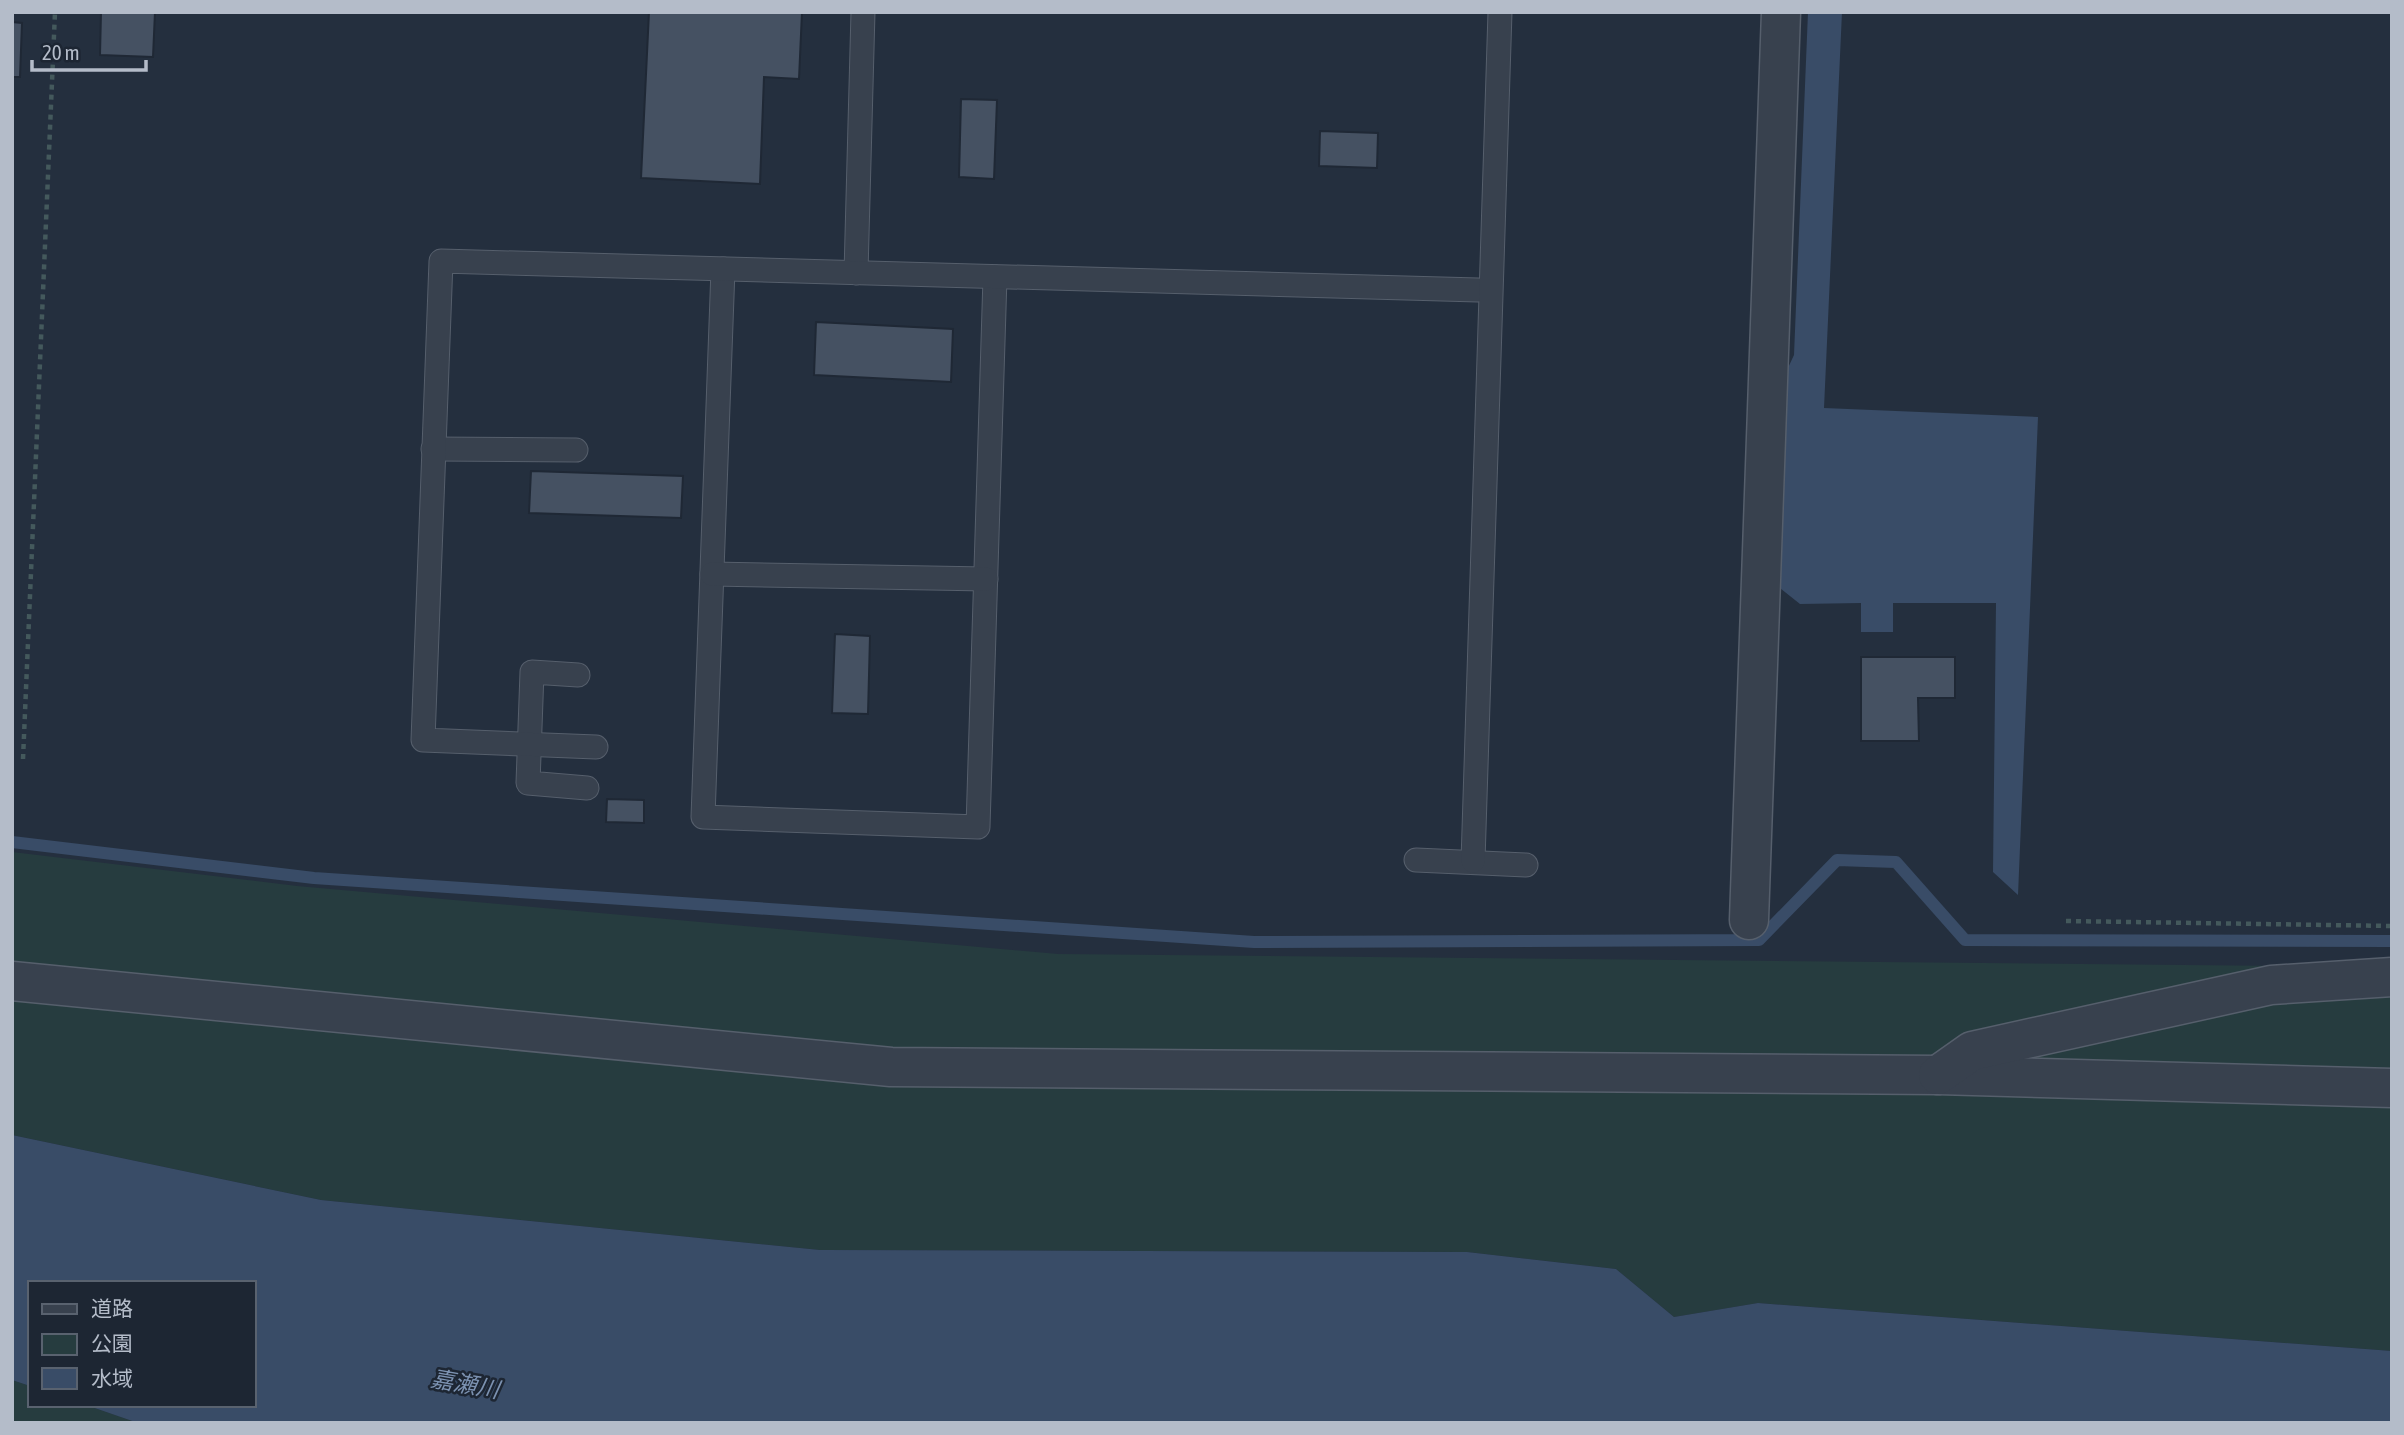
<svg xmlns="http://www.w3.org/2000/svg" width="2404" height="1435" viewBox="0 0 2404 1435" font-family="'Asap Condensed','Noto Sans JP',sans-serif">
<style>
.green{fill:#263c3f}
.water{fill:#394c67}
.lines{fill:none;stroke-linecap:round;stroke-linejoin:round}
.stream{stroke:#394c67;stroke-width:12}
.building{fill:#455162;stroke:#1f2835;stroke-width:2}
.service-casing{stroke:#565f6c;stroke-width:25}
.minor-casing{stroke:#565f6c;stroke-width:41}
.path{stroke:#44595c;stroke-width:4.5;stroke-dasharray:5 5;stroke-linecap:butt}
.service{stroke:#38414e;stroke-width:23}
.minor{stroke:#38414e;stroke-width:38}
.labels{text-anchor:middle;stroke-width:5;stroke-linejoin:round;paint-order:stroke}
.water-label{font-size:23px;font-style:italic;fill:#7c92b1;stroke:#1d2633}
</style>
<rect width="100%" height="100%" fill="#242f3e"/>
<g class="green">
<polygon points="12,852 297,886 1058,954 2392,967 2392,1351 1758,1303 1674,1317 1616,1269 1467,1252 820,1250 321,1200 12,1135"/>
<polygon points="12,1380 30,1386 30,1405 86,1405 138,1423 12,1423"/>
</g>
<g class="water">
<polygon points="1808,12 1842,12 1824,408 2038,417 2018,895 1993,872 1996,603 1893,603 1893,632 1861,632 1861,603 1800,604 1776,585 1780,385 1794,355"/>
<polygon points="12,1135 321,1200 820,1250 1467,1252 1616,1269 1674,1317 1758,1303 2392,1351 2392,1423 138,1423 86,1405 254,1405 254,1283 30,1283 30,1386 12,1380"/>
</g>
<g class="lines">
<polyline class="stream" points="12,842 314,878 1254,942 1759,940 1837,860 1896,862 1965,940 2392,941"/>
</g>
<g class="building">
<polygon points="101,12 155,12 153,57 100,55"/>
<polygon points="649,12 802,12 799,79 764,77 760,184 641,178"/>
<polygon points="12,22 22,23 20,77 12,77"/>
<polygon points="961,99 997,100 994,179 959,177"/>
<polygon points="1320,131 1378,133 1377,168 1319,166"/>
<polygon points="816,322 953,329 951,382 814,375"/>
<polygon points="531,471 683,476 681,518 529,513"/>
<polygon points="835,634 870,636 868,714 832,713"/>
<polygon points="1861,657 1955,657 1955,698 1918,698 1919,741 1861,741"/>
<polygon points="607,799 644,800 644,823 606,822"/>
</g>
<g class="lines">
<defs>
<g id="service">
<polyline points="723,269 703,817 978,827 995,277"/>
<polyline points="856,273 863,12"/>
<polyline points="433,449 576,450"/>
<polyline points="712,574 986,579"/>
<polyline points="578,675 532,672 528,783 587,788"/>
<polyline points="596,747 423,740 441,261 1478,290"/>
<polyline points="1416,860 1526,865"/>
<polyline points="1473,861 1500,12"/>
</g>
<g id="minor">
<polyline points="1749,920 1781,12"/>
<polyline points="12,981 891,1067 1938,1075 2392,1088"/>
<polyline points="1938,1075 1972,1051 2271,985 2392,977"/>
</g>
</defs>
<use href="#service" class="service-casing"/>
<use href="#minor" class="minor-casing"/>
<g class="path">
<polyline points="23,759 55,12"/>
<polyline points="2066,921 2392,926"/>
</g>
<use href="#service" class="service"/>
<use href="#minor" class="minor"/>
</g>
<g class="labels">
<g class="water-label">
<text transform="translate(465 1384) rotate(10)" y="8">嘉瀬川</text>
</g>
</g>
<rect width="2404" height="1435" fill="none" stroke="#b4bcc9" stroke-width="28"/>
<rect x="28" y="1281" width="228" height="126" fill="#1d2633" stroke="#59626f" stroke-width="2"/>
<rect x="42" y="1304" width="35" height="10" fill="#38414e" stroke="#59626f" stroke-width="2"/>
<text x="91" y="1316" font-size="21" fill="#b4bcc9">道路</text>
<rect x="42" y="1334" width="35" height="21" fill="#263c3f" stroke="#59626f" stroke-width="2"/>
<text x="91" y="1351" font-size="21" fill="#b4bcc9">公園</text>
<rect x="42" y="1368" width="35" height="21" fill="#394c67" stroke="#59626f" stroke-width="2"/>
<text x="91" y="1386" font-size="21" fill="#b4bcc9">水域</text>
<path d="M32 60v10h114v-10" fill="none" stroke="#b4bcc9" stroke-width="3.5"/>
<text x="42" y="60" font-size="21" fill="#b4bcc9" stroke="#1d2633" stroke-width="5" paint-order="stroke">20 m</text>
</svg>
